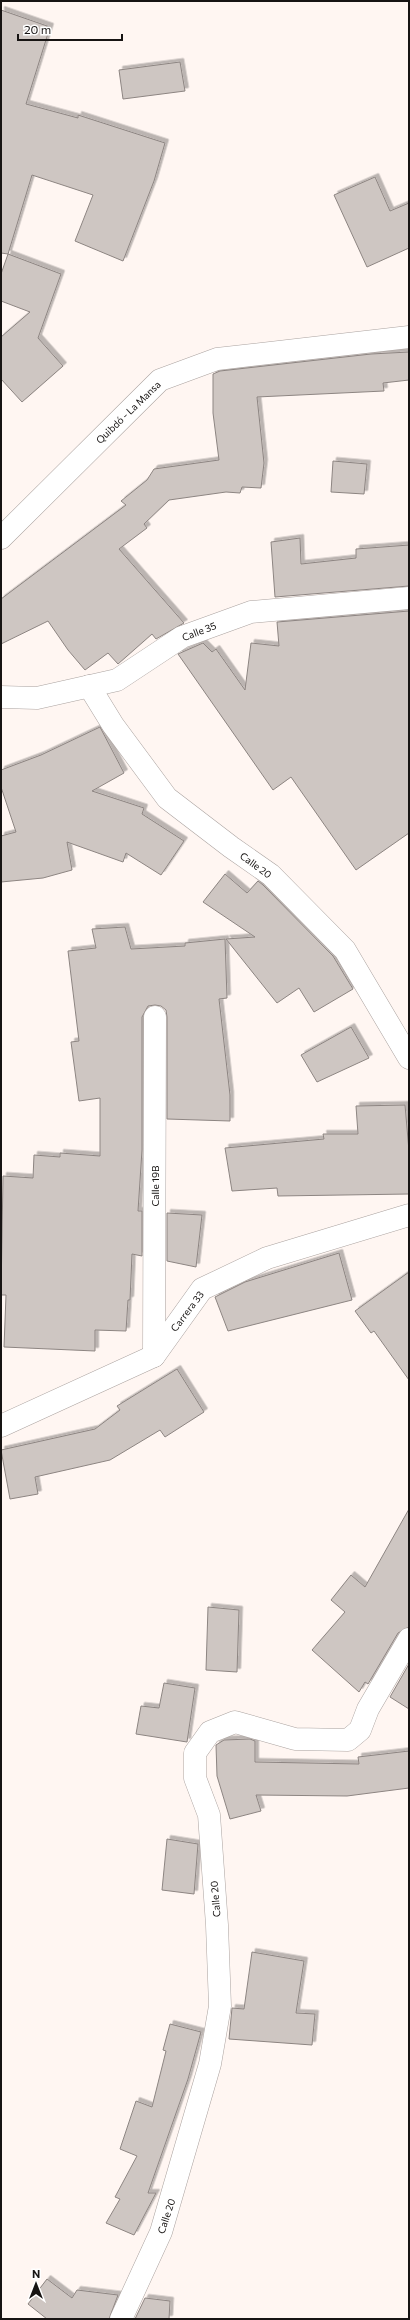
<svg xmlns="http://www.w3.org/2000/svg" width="410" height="2320" viewBox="0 0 410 2320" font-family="Commissioner,sans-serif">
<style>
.building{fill:#cec6c2;stroke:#8d8582;filter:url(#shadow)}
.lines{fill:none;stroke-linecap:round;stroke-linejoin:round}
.street-casing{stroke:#aba3a0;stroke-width:23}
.primary-casing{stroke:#aba3a0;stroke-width:23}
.street{stroke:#fff;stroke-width:22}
.primary{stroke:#fff;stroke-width:22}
.labels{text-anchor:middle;stroke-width:3;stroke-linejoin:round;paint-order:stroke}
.street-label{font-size:10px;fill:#171413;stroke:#fff}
</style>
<defs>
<filter id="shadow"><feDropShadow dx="3.5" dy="-3.5" stdDeviation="0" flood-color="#0004"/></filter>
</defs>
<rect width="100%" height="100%" fill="#fff6f2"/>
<g class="building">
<polygon points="1,10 50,27 26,104 78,118 78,115 165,143 154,181 123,261 75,241 93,195 32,175 8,254 1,253"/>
<polygon points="180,62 185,91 123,99 119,70"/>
<polygon points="375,177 390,211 409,203 409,248 367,267 334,195"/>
<polygon points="8,254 61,274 38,338 63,366 22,402 1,379 1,337 30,312 1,301 1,274"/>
<polygon points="409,352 409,380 383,383 384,391 257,397 264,463 261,488 242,487 240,493 226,492 169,500 144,524 147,528 119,549 184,623 156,639 152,634 118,664 108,653 85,670 68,650 48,621 1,644 1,599 126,505 121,501 147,480 154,469 219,460 213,413 213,374 220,371 371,354"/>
<polygon points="333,461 367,464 364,494 331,492"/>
<polygon points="300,538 301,564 356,558 356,549 409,545 409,586 275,597 271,542"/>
<polygon points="409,611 409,833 356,870 291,777 273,790 178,654 203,643 212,652 216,649 245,690 251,643 279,646 277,622"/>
<polygon points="100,727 124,773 92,791 144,808 142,814 184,841 161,875 126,853 123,862 67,842 72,870 43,878 1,882 1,836 16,832 1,787 1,770 41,755"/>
<polygon points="225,874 247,893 258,881 263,885 333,956 353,989 314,1012 299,988 277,1003 226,939 255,937 203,902"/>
<polygon points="125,927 131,949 185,946 185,943 225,939 227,998 219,999 230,1095 230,1121 167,1119 167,1017 166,1010 161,1006 155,1005 148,1006 142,1017 142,1150 138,1211 142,1211 142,1256 132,1254 130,1300 128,1300 126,1331 95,1330 95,1351 4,1347 6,1295 1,1295 3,1176 33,1178 34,1155 60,1157 60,1153 100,1156 100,1098 79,1101 71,1042 79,1041 68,951 96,948 92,929"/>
<polygon points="351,1027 369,1058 317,1082 301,1055"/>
<polygon points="405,1105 409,1151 409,1194 278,1196 277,1188 232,1191 225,1148 324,1139 323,1134 358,1134 356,1106"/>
<polygon points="167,1213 202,1215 196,1267 167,1261"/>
<polygon points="339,1253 352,1300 228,1331 215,1297 245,1282"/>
<polygon points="409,1272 409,1380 374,1331 371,1333 355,1311"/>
<polygon points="177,1369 204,1412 165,1437 160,1430 110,1460 35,1477 38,1494 10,1499 1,1450 95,1429 120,1410 117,1406"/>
<polygon points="409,1509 409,1627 398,1633 368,1684 365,1682 359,1692 312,1650 345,1612 331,1600 351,1575 365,1587"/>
<polygon points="208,1607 239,1610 237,1672 206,1670"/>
<polygon points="409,1664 409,1709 390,1697"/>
<polygon points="164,1683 195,1688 187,1742 136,1734 141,1706 159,1708"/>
<polygon points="250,1739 255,1741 255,1762 359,1764 358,1757 409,1751 409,1788 347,1796 256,1795 261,1811 230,1819 217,1776 216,1745 224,1740"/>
<polygon points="167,1839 198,1844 194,1894 162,1890"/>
<polygon points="252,1952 304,1961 296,2013 315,2014 312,2045 229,2039 232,2008 244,2009"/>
<polygon points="170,2024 201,2032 188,2079 148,2193 156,2193 134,2235 106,2223 120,2199 115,2197 137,2156 120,2149 136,2101 152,2107 166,2051 163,2050"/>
<polygon points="47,2279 72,2298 77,2290 118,2295 109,2319 47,2319 28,2304"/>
<polygon points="145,2298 170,2301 169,2319 135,2319"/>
</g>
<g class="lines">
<defs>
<g id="street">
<polyline points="89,686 113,725 167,798 231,847 271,875 345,950 409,1058"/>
<polyline points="1,697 37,698 117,680 182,637 251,612 409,598"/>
<polyline points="154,1356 155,1017"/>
<polyline points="1,1426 154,1356 202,1289 267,1258 409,1215"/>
<polyline points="121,2319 161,2232 210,2064 220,2006 217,1925 209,1815 195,1778 195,1753 210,1732 235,1722 295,1739 348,1740 360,1730 368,1709 409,1639"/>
</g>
<polyline id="primary" points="1,538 160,380 217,359 409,337"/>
</defs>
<use href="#street" class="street-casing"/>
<use href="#primary" class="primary-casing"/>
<use href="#street" class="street"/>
<use href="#primary" class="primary"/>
</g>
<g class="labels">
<g class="street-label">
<text transform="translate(128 412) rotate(-44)" y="4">Quibdó - La Mansa</text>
<text transform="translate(199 631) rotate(-21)" y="4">Calle 35</text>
<text transform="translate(256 865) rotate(36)" y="4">Calle 20</text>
<text transform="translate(155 1186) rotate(-90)" y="4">Calle 19B</text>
<text transform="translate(187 1311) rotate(-53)" y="4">Carrera 33</text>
<text transform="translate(215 1899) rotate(-95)" y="4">Calle 20</text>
<text transform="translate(166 2216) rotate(-72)" y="4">Calle 20</text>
</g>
</g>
<rect width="410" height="2320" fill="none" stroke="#171413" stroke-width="4"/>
<g transform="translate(36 2284)" stroke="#ffffff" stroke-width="3" paint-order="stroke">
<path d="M0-3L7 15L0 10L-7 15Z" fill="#171413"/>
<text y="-6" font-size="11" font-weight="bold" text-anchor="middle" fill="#171413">N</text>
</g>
<path d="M18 34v6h104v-6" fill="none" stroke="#171413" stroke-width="2"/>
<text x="24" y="34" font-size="12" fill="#171413" stroke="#ffffff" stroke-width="3" paint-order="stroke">20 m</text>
</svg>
